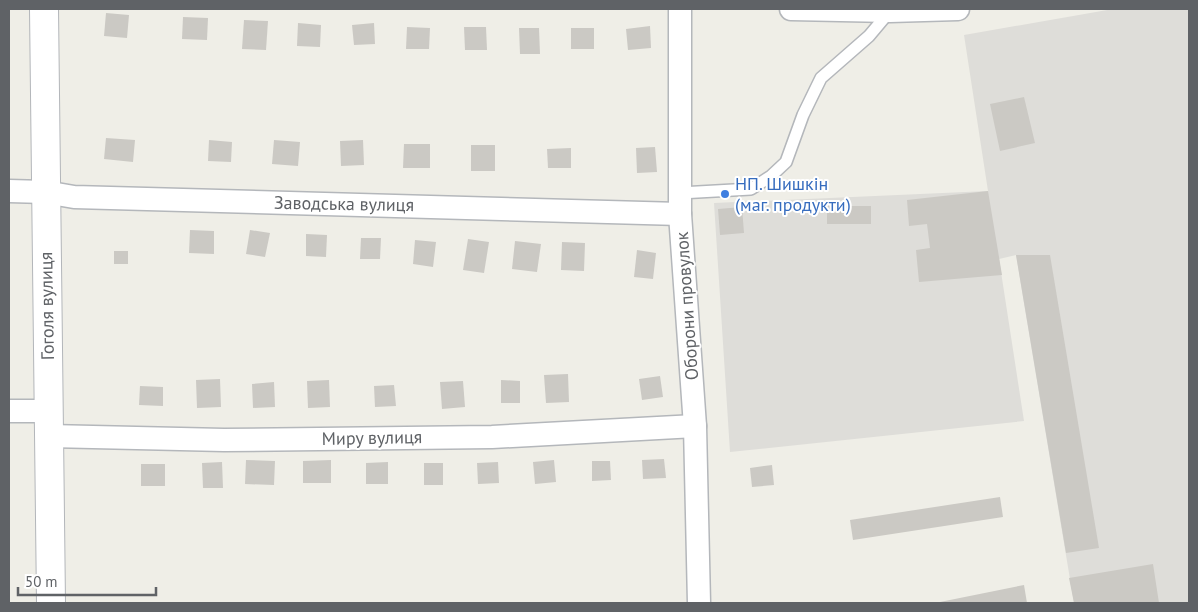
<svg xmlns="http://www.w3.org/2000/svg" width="1198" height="612" viewBox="0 0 1198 612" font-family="'PT Sans',sans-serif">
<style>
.industrial{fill:#deddd9}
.building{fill:#cbc9c4}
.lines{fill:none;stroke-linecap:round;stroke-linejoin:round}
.lane-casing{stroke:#b4b7bb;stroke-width:14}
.street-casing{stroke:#b4b7bb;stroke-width:25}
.secondary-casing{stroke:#b3b6ba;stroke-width:30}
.lane{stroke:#fff;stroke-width:11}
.street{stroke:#fff;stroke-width:22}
.secondary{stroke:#fff;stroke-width:28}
.shop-dot{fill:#3f7fe0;stroke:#fff;stroke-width:2}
.labels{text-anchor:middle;stroke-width:4;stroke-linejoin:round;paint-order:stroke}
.shop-label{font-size:18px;fill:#366cbe;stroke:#fff;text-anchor:start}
.street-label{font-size:18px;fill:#5f6266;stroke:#fff}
</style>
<rect width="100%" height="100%" fill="#efeee7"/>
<polygon class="industrial" points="1113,9 1189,9 1189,603 1074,603 1016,255 999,259 1024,421 730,452 714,203 988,191 964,35"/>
<g class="building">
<polygon points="106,13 129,15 127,38 104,36"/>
<polygon points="183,17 208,18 207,40 182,39"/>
<polygon points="244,20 268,21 266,50 242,49"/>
<polygon points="298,23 321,25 320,47 297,46"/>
<polygon points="374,23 375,44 354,45 352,25"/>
<polygon points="650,26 651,48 628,50 626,29"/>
<polygon points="407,27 430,28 429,49 406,49"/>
<polygon points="464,27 486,27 487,50 465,50"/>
<polygon points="519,28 539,28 540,54 520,54"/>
<rect x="571" y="28" width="23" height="21"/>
<polygon points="1024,97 1035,143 1000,151 990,104"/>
<polygon points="106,138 135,140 133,162 104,159"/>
<polygon points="209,140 232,142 231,162 208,161"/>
<polygon points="274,140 300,142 298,166 272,164"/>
<polygon points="363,140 364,165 341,166 340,141"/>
<polygon points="404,144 430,144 430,168 403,168"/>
<rect x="471" y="145" width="24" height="26"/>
<polygon points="655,147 657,172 637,173 636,148"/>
<polygon points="571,148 571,168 548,168 547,149"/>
<polygon points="988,191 1002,275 919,282 916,250 930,248 927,224 909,226 907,200"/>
<rect x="827" y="206" width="44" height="18"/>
<polygon points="742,207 744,233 720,235 718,209"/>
<polygon points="190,230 214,231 214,254 189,253"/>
<polygon points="250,230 270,233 265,257 246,254"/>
<polygon points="306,234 327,235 326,257 306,256"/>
<polygon points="361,238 381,238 380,259 360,259"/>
<polygon points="468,239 489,242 484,273 463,270"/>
<polygon points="415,240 436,242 433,267 413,264"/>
<polygon points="515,241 541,244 537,272 512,269"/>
<polygon points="562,242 585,243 584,271 561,270"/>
<polygon points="637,250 656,253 653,279 634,277"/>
<rect x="114" y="251" width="14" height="13"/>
<polygon points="1016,255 1050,255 1099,548 1066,553"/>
<polygon points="568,374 569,402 546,403 544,375"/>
<polygon points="660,376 663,397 642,400 639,379"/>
<polygon points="220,379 221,407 197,408 196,380"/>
<polygon points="329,380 330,407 308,408 307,381"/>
<polygon points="501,380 520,381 520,403 501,403"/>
<polygon points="463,381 465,407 442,409 440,382"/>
<polygon points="274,382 275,407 253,408 252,384"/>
<polygon points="394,385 396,406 375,407 374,386"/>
<polygon points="140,386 163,387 163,406 139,405"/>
<polygon points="664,459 666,478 643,479 642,460"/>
<polygon points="246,460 275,461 274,485 245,484"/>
<polygon points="331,460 331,483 303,483 303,461"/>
<polygon points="554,460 556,482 535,484 533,462"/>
<polygon points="592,461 610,461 611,480 592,481"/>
<polygon points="222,462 223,488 203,488 202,463"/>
<polygon points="388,462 388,484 366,484 366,463"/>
<polygon points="498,462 499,483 478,484 477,463"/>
<rect x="424" y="463" width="19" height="22"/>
<rect x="141" y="464" width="24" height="22"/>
<polygon points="772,465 774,485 752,487 750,468"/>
<polygon points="1000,497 1003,517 853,540 850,520"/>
<polygon points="1153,564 1159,603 1074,603 1069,578"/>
<polygon points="1024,585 1027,603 940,603 940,602"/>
</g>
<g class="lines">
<defs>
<polyline id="lane" points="680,193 751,189 771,176 786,162 803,115 821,78 869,36 890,11"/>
<g id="street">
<polyline points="680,9 680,214 695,426 699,603"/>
<polyline points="791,9 890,11 958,9"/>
<polyline points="9,191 45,192 74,197 680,214"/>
<polyline points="9,411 49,411"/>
<polyline points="49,436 224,440 492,437 695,426"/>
</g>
<polyline id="secondary" points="44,9 51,603"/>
</defs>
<use href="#lane" class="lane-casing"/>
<use href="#street" class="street-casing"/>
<use href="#secondary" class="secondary-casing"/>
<use href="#lane" class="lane"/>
<use href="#street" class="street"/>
<use href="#secondary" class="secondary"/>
</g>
<circle class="shop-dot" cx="725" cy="194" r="5"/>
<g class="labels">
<g class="shop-label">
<text x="735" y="190">НП. Шишкін<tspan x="735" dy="21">(маг. продукти)</tspan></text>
</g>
<g class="street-label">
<text transform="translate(344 204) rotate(1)" y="6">Заводська вулиця</text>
<text transform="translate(47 306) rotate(-91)" y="6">Гоголя вулиця</text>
<text transform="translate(687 306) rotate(-94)" y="6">Оборони провулок</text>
<text transform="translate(372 438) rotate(-1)" y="6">Миру вулиця</text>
</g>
</g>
<rect width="1198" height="612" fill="none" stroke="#5f6266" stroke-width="20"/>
<path d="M18 587v8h138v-8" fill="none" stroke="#5f6266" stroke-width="2.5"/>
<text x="25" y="587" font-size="15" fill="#5f6266" stroke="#ffffff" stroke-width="4" paint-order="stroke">50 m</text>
</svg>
